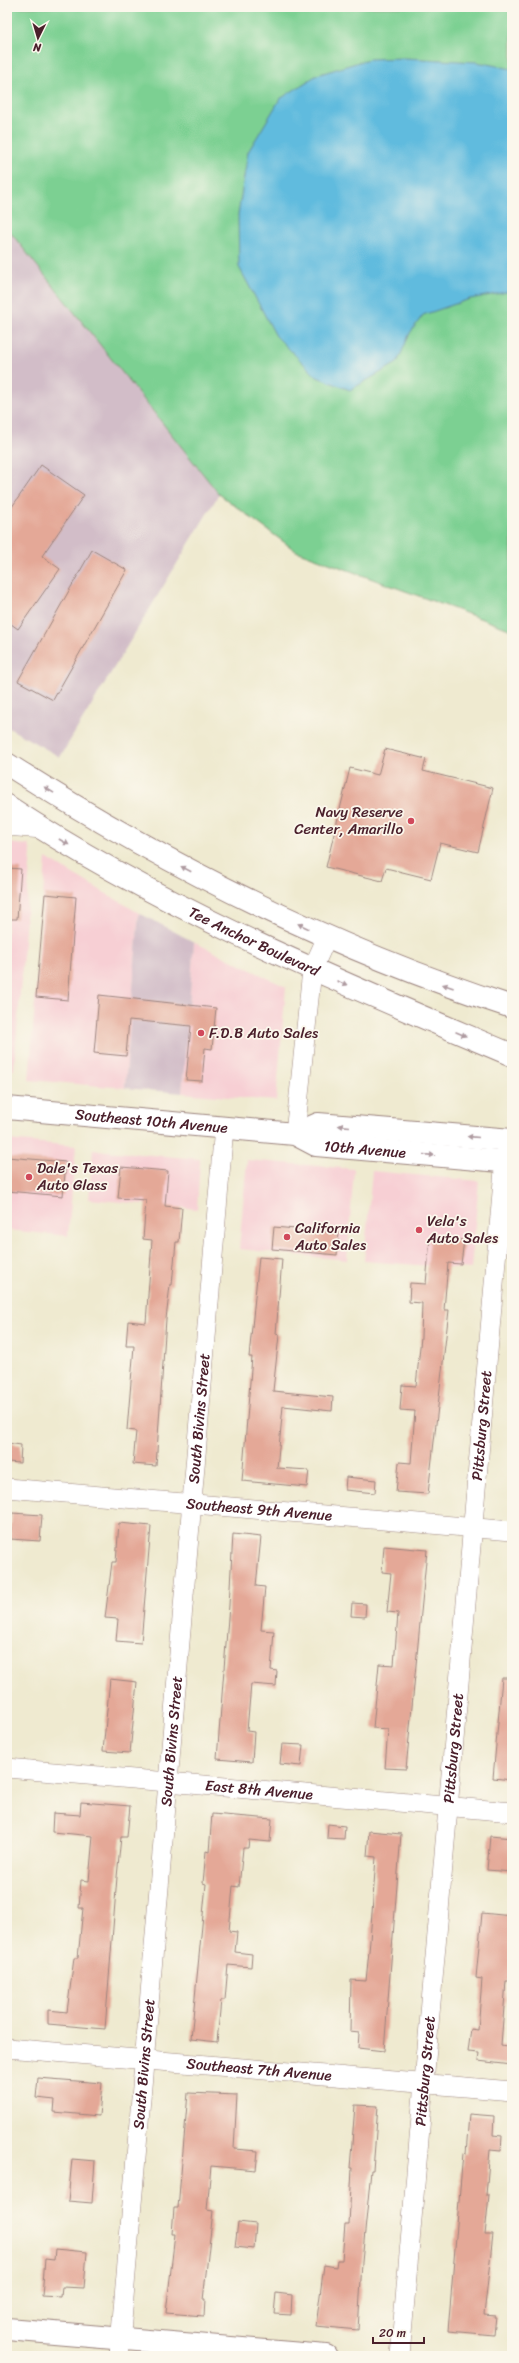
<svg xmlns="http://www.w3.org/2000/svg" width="519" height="2363" viewBox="0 0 519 2363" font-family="Sriracha,sans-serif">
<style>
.built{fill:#f7cfd4}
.industrial{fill:#d2bdc8}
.green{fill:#7cd092;stroke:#63785e}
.water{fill:#60bbde;stroke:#556d84}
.building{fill:#e4a897}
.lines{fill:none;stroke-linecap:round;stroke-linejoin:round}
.minor-casing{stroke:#9c847e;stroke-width:20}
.tertiary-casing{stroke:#9c847e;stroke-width:24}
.secondary-casing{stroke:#9c847e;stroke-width:24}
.primary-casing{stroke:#9c847e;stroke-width:24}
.minor{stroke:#fff;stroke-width:19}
.tertiary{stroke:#fff;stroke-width:22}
.secondary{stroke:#fff;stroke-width:22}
.primary{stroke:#fff;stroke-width:22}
.oneway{fill:#ae9aa0}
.poi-dot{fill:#d1495b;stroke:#fbf7ec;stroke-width:1.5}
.labels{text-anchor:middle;stroke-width:3.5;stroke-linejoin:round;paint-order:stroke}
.poi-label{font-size:15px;fill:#4a1f2b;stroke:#fbf7ec;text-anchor:start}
.street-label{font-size:15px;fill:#4a1f2b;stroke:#fbf7ec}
</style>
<rect width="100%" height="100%" fill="#fbf7ec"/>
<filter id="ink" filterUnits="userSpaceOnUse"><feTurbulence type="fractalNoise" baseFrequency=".025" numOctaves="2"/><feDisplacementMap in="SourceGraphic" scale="8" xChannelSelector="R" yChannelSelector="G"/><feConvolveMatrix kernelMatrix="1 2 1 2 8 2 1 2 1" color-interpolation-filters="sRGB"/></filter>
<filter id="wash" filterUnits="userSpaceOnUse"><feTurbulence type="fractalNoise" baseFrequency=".012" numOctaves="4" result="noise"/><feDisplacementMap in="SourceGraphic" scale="16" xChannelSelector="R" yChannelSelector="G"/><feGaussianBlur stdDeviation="0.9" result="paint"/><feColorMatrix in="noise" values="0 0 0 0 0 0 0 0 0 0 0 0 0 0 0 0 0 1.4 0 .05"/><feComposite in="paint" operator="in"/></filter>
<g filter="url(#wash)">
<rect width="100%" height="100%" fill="#efead0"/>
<g class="built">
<polygon points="7,843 29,845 31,853 14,1070 7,1070"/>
<polygon points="46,858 139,913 125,1088 29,1080"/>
<polygon points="194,942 286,987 276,1101 182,1093"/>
<polygon points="7,1140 76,1146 68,1236 7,1230"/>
<polygon points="93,1150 200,1159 197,1209 89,1199"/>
<polygon points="247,1160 354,1169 347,1260 239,1249"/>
<polygon points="372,1171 479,1181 471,1269 364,1261"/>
</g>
<g class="industrial">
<polygon points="7,228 219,494 60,757 7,727"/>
<polygon points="139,913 194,942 182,1093 125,1088"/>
</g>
<polygon class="green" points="7,7 512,7 512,630 296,551 219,494 7,228"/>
<polygon class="water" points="405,58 477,62 512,69 512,291 470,299 423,315 410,333 397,363 350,390 317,377 276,336 239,267 238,215 248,152 280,99 317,75 369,59"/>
<g id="blocks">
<g class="building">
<polygon points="41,465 84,495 42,556 60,569 18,629 7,621 7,514"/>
<polygon points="92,550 127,570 53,700 18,681"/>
<polygon points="385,749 426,759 423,771 493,788 478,852 440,843 431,879 386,868 382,881 326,867 350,768 378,775"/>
<polygon points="7,868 21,869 17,919 7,919"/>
<polygon points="45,894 76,897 68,1000 36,997"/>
<polygon points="99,995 216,1008 212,1049 205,1048 202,1081 186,1080 191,1026 129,1020 126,1056 94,1053"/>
<polygon points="7,1157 66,1162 63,1196 7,1191"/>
<polygon points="121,1167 168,1171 165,1206 182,1208 179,1242 176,1242 172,1285 170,1285 166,1319 156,1466 133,1464 136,1431 127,1430 134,1346 126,1346 128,1321 146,1323 152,1240 143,1239 146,1200 118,1198"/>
<polygon points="274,1227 339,1233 337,1255 272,1249"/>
<polygon points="430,1238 464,1240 461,1264 448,1263 444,1310 449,1310 428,1494 396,1492 399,1462 411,1463 415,1411 400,1410 402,1385 416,1386 421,1337 422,1303 409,1302 410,1283 426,1284"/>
<polygon points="259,1257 282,1259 276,1334 279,1335 273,1391 333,1397 332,1411 283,1406 277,1468 309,1470 307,1487 242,1481 252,1357 249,1357"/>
<polygon points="7,1443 21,1445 20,1463 7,1462"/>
<polygon points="346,1477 376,1480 375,1493 345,1490"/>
<polygon points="12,1513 42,1515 40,1541 10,1539"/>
<polygon points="119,1523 151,1526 141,1643 116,1641 118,1619 105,1618 112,1562 116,1562"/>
<polygon points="233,1534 261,1537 256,1586 265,1587 261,1630 274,1631 271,1670 277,1671 276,1686 251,1684 247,1731 254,1732 252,1762 217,1759 229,1605"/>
<polygon points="384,1546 427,1550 406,1769 385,1768 388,1729 373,1728 379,1664 394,1665 398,1613 387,1612 391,1573 382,1572"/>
<polygon points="352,1603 366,1604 365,1617 351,1616"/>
<polygon points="502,1678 512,1678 512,1780 493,1778"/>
<polygon points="110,1679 137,1682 130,1753 103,1751"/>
<polygon points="282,1744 303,1745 301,1766 280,1764"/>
<polygon points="81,1802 130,1806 127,1837 121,1837 117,1877 105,2029 48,2024 48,2010 67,2012 74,1958 78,1958 83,1908 79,1908 81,1880 89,1881 93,1836 52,1832 53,1813 80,1815"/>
<polygon points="212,1814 272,1819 270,1842 249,1840 248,1848 243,1848 239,1887 233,1886 229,1931 237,1932 235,1952 252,1954 251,1967 228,1965 225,2000 221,2000 217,2042 191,2039 206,1884 203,1883 206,1851 209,1852"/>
<polygon points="328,1824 345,1826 344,1839 327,1838"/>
<polygon points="369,1831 401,1834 384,2051 358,2048 359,2033 350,2032 351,1980 366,1981 370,1941 376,1857 367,1856"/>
<polygon points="490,1836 512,1838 512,1872 487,1870"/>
<polygon points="482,1913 512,1916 510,1981 506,1981 501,2045 512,2047 512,2065 478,2061 479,2053 468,2052 471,2029 478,2030 482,1979 476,1978"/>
<polygon points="38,2078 102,2083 99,2116 54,2112 55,2100 36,2098"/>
<polygon points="188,2093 237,2095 234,2149 258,2151 256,2170 211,2166 207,2210 213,2211 203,2300 205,2300 204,2316 166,2313 175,2234 172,2234 174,2208 178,2208"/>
<polygon points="355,2105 378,2106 373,2170 371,2170 362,2262 358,2330 316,2326 324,2265 336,2267 337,2260 342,2260 345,2224 349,2224 352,2168 350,2168"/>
<polygon points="469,2114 494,2116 493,2135 502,2136 501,2151 490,2150 486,2195 489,2195 485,2234 493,2234 484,2315 496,2316 494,2335 448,2331 463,2153 466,2154"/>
<polygon points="72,2159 95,2161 92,2203 68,2201"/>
<polygon points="238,2222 256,2224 254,2249 235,2247"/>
<polygon points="55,2249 87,2252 84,2288 62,2287 61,2297 42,2296 45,2259 54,2260"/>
<polygon points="276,2293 292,2295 291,2315 274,2314"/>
</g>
</g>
</g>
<g filter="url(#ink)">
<use href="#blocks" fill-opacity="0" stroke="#9c847e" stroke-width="1"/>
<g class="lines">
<defs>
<g id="minor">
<polyline points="7,826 42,829"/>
<polyline points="295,1134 312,970 327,937"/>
<path id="s1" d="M 7,1488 L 512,1531"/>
<path id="s2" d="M 7,1768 L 512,1812"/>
<path id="s3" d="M 7,2048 L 512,2091"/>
<path id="s4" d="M 119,2356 L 224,1127"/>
<path id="s5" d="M 400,2356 L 506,1147"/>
</g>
<polyline id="tertiary" points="7,2329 326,2356"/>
<g id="secondary">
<path id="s6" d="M 7,1108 L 295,1134 L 316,1145 L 512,1162"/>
<polyline points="295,1134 318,1124 512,1140"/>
</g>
<g id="primary">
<path d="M 7,764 C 165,865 333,949 512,1007"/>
<path id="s7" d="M 7,806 C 164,910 340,982 512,1055"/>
</g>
</defs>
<use href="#minor" class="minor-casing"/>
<use href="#tertiary" class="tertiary-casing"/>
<use href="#secondary" class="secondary-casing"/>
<use href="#primary" class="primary-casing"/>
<use href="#minor" class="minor"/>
<use href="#tertiary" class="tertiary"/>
<use href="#secondary" class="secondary"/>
<use href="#primary" class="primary"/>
</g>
<defs><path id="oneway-solid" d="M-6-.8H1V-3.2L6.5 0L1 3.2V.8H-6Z"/></defs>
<g class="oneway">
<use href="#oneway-solid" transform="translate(49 790) rotate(-148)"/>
<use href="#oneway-solid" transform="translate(64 842) rotate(30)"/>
<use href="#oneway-solid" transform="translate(186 869) rotate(-152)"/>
<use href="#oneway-solid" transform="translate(303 926) rotate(-155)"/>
<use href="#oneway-solid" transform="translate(342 983) rotate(23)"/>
<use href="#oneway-solid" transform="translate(448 986) rotate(-161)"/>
<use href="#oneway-solid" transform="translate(461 1034) rotate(23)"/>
<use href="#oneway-solid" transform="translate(344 1126) rotate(-175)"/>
<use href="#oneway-solid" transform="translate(473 1137) rotate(-175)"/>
<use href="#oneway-solid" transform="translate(429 1155) rotate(5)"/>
</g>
</g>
<g class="poi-dot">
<circle cx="411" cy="821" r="4"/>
<circle cx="201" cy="1033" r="4"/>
<circle cx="29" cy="1177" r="4"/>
<circle cx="419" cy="1230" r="4"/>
<circle cx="287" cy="1237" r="4"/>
</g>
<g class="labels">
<g class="poi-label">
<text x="403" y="817" text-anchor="end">Navy Reserve<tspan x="403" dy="17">Center, Amarillo</tspan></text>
<text x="209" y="1038">F.D.B Auto Sales</text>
<text x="37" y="1173">Dale's Texas<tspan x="37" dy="17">Auto Glass</tspan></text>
<text x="427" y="1226">Vela's<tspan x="427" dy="17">Auto Sales</tspan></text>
<text x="295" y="1233">California<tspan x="295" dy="17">Auto Sales</tspan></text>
</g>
<g class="street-label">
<text dy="5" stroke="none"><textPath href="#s7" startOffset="282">Tee Anchor Boulevard</textPath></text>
<text dy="5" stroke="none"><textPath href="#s6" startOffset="145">Southeast 10th Avenue</textPath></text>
<text dy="5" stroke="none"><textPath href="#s6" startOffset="362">10th Avenue</textPath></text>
<text dy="5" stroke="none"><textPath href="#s4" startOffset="941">South Bivins Street</textPath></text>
<text dy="5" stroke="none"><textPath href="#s5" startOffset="934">Pittsburg Street</textPath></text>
<text dy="5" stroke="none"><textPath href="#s1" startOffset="253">Southeast 9th Avenue</textPath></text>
<text dy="5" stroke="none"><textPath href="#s4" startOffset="617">South Bivins Street</textPath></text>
<text dy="5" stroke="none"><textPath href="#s5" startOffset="610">Pittsburg Street</textPath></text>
<text dy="5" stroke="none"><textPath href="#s2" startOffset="253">East 8th Avenue</textPath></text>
<text dy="5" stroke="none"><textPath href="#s4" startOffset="293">South Bivins Street</textPath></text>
<text dy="5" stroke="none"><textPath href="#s3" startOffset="253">Southeast 7th Avenue</textPath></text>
<text dy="5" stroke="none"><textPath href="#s5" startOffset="286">Pittsburg Street</textPath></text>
</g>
</g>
<rect width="519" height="2363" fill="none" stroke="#fbf7ec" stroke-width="24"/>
<g transform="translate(38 38) rotate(185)" stroke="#fbf7ec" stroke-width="3" paint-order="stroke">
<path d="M0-3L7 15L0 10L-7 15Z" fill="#4a1f2b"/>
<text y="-6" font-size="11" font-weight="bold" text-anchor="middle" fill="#4a1f2b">N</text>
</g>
<path d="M373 2337v6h51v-6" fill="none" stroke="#4a1f2b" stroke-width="2"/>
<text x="379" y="2337" font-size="12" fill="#4a1f2b" stroke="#fbf7ec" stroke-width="3" paint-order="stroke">20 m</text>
</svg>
